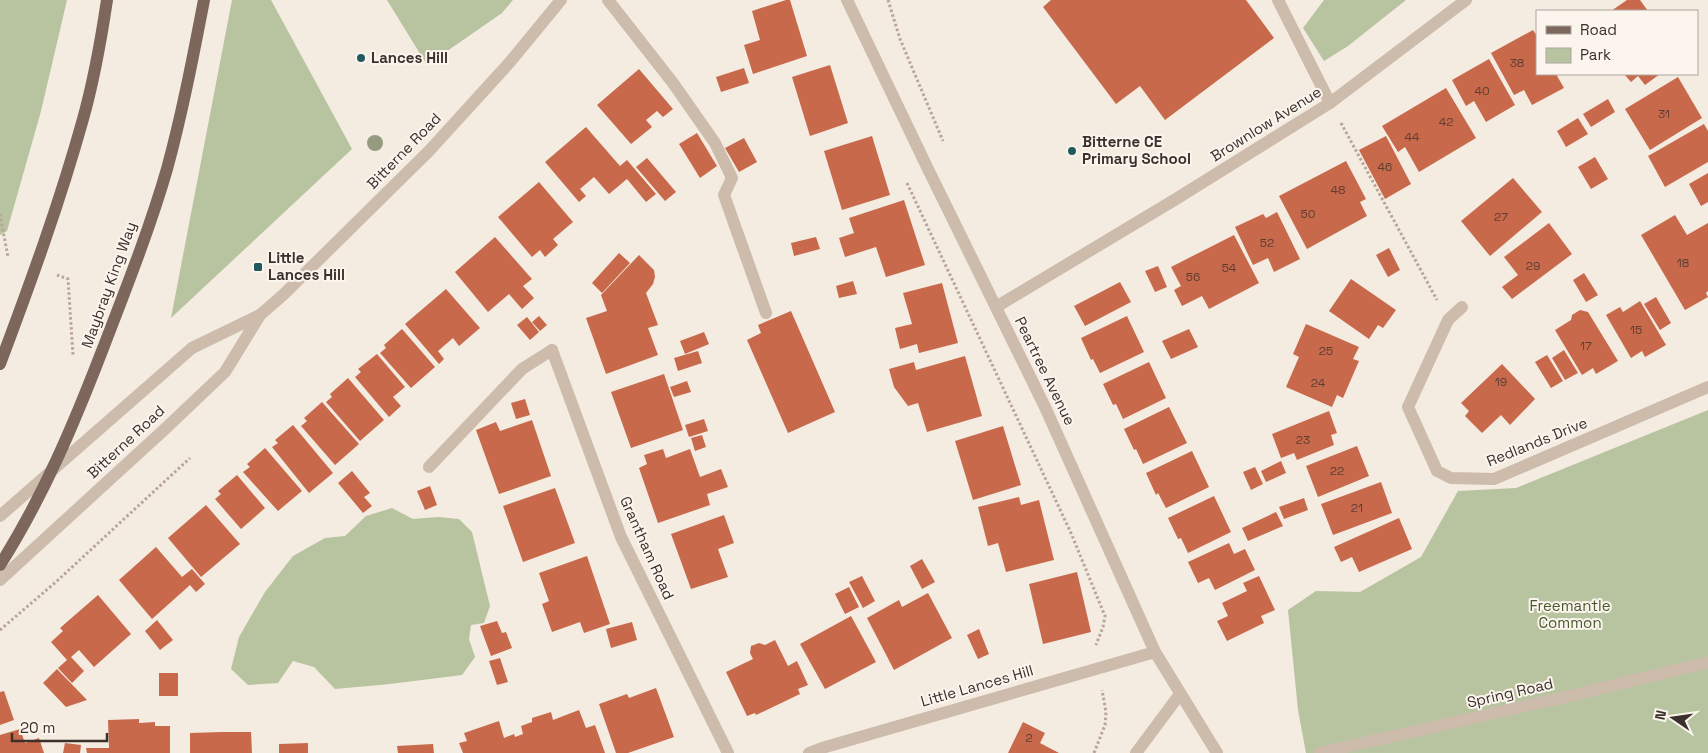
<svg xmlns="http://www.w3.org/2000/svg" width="1708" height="753" viewBox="0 0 1708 753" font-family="'Space Grotesk',sans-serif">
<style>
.green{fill:#b8c4a0}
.building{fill:#c8694b}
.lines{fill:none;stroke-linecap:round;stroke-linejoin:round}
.path{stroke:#b9a596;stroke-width:3;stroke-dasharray:2.5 2.5;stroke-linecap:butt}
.service{stroke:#cdbbac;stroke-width:12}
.minor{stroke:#cdbbac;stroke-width:12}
.tertiary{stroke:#cdbbac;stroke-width:12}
.primary{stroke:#7d675c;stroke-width:12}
.tree{fill:#969b7f}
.poi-dot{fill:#1f5a5e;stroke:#fbf5ee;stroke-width:2}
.labels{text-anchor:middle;stroke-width:4;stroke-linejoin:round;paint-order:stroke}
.number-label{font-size:12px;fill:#5e3e33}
.poi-label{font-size:15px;font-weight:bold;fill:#3b302b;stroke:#fbf5ee;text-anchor:start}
.street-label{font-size:15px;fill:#3b302b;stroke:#fbf5ee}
.park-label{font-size:15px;fill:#4a5a2e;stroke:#fbf5ee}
</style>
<rect width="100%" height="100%" fill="#f4ebe1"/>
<g class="green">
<polygon points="0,0 67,0 41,111 7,231 0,235"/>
<polygon points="232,0 271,0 352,149 171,318"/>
<polygon points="387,0 513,0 502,13 427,65"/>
<polygon points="1324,0 1406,0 1348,46 1324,61 1303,28"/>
<polygon points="1708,410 1708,753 1306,753 1298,710 1288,610 1316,591 1360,592 1421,557 1458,491 1516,488"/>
<polygon points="392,508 413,519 438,517 459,519 472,532 490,606 484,623 471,625 469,639 475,657 462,675 390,684 335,689 314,667 293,661 278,683 248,685 231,669 239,637 265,592 293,556 325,538 345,536 366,516"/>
</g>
<g class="building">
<polygon points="786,0 790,0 807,56 753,74 744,45 760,40 752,11"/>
<polygon points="1051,0 1246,0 1274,38 1165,120 1140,86 1116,104 1043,7"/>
<polygon points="1627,0 1640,0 1648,11 1611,11"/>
<polygon points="1533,30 1537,36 1537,74 1556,74 1564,88 1532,105 1524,90 1514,95 1491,53"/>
<polygon points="1489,59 1515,105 1486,122 1474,101 1466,106 1452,80"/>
<polygon points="830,65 848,123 810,136 792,77"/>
<polygon points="744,68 749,83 721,92 716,77"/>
<polygon points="639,69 673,109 663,117 657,111 646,120 652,127 631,144 597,105"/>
<polygon points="1624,74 1660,74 1645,85 1638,76 1631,82"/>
<polygon points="1678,77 1702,118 1650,150 1625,109"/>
<polygon points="1446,88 1476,138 1419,172 1405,147 1398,152 1382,126"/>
<polygon points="1608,99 1615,112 1591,127 1583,114"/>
<polygon points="1578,118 1588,134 1566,147 1557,131"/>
<polygon points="1704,124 1708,131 1708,162 1665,187 1648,156"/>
<polygon points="586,127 620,166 627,160 656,194 646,202 627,179 609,194 594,177 580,189 586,196 579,202 545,162"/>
<polygon points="697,133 717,166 700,178 679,144"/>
<polygon points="872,136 890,195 842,210 824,151"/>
<polygon points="1386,136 1411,184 1385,199 1359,150"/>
<polygon points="744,138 757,162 739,172 725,148"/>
<polygon points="1595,157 1608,179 1591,189 1578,167"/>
<polygon points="647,158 676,192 665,201 636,167"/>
<polygon points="1346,161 1366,199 1360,202 1367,216 1307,249 1279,196"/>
<polygon points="1708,173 1708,202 1701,206 1689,184"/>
<polygon points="1513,178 1542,212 1490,256 1461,221"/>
<polygon points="539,182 573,222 553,239 558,245 545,257 540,250 532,257 498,217"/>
<polygon points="904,200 925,265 886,277 876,247 845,257 839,238 854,233 849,218"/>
<polygon points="1277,212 1300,259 1274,272 1268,258 1253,265 1235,227 1263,214 1266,218"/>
<polygon points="1675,215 1687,235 1708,223 1708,291 1706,293 1708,297 1685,310 1641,235"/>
<polygon points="1549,223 1572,254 1512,299 1502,287 1518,275 1504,257"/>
<polygon points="1234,235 1259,283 1209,309 1202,296 1182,306 1174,290 1181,286 1171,267"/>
<polygon points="495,237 532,279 523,286 534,298 522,309 509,294 488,312 455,272"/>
<polygon points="816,237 820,249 794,256 791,243"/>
<polygon points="1389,248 1400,270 1388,277 1376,255"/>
<polygon points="619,253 630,263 602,293 592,283"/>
<polygon points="639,255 654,270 655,277 653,284 646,293 658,325 648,328 658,355 606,374 586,318 607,311 601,295"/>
<polygon points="1158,266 1167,287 1155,292 1145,271"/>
<polygon points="1584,273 1598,295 1586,302 1573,280"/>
<polygon points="1351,279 1396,310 1383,328 1378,325 1369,339 1329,311"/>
<polygon points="853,281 857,294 839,298 836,286"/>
<polygon points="1120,282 1131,302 1085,326 1074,306"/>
<polygon points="942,283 958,343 919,353 917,344 900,349 895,328 912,324 903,293"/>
<polygon points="446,289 480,328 459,346 453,338 438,351 444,359 439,364 405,324"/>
<polygon points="1656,297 1671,323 1660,330 1644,304"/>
<polygon points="1640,301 1666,345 1645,357 1642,351 1631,358 1606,315 1620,307 1623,312"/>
<polygon points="1580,310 1588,312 1618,361 1596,374 1593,368 1582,375 1555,330 1571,320 1572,315"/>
<polygon points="791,311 835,412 788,433 747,340 761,333 758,325"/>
<polygon points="539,316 547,325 540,331 532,322"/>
<polygon points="1127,316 1144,352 1100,373 1093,359 1091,360 1081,338"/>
<polygon points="527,317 539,332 530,340 517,325"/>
<polygon points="1306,324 1359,347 1353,359 1359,361 1343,398 1337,395 1332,407 1286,387 1299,357 1293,354"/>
<polygon points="402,329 435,367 411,388 380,353 386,348 384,345"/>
<polygon points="1189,329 1198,347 1171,359 1162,341"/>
<polygon points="704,332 709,344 685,354 680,341"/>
<polygon points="1564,350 1578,373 1565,380 1552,358"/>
<polygon points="698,351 702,363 678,371 674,358"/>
<polygon points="377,354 405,387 393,397 401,406 389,417 355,377 361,372 358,369"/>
<polygon points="1547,355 1563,381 1551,388 1535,362"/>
<polygon points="965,356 982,416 927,432 918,403 908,406 894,387 889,369 914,362 916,370"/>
<polygon points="1149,362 1166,398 1123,419 1116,404 1113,405 1103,384"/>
<polygon points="1502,364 1535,399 1510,425 1501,415 1482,433 1465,416 1469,411 1461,403"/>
<polygon points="664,374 683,430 631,448 611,392"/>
<polygon points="348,378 384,420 360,441 326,402 332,397 330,394"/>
<polygon points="687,381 691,392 674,397 670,387"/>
<polygon points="525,399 530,415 516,419 511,403"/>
<polygon points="322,402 359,444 335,465 301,426 307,421 304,418"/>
<polygon points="1169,407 1187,443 1143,464 1136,449 1134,450 1124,429"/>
<polygon points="1329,411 1337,433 1331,435 1334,445 1297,460 1294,453 1281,458 1272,434"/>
<polygon points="704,419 708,431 689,437 685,425"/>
<polygon points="532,420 551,476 499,494 476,430 496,422 500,431"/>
<polygon points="293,425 333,473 309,493 272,447 278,443 275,440"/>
<polygon points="1003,426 1021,485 973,500 955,441"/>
<polygon points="702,435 706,447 695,451 691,438"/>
<polygon points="1357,446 1369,476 1318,497 1306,466"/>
<polygon points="265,448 302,491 278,511 243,472 250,467 247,464"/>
<polygon points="663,449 666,458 690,449 700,477 721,469 728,487 707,494 710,505 658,523 639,468 647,464 644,455"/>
<polygon points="1192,451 1209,487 1166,508 1158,493 1156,495 1146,473"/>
<polygon points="1281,461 1286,473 1266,482 1261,471"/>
<polygon points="1255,467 1263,484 1251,490 1243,472"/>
<polygon points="352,471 370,493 364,497 372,506 363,513 338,483"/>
<polygon points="237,475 265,508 241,529 215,499 221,494 218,491"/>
<polygon points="1381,482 1392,513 1333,535 1321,504"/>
<polygon points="430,486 437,505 425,510 417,491"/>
<polygon points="555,488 575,543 523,562 503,506"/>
<polygon points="1214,496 1231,532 1188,553 1181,538 1178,539 1168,518"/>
<polygon points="1019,497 1021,505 1039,500 1054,560 1006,572 998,543 988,546 978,507"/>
<polygon points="1304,498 1308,510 1284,519 1279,507"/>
<polygon points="206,505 240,544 201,577 168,538"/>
<polygon points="1276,512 1283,526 1248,541 1242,528"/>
<polygon points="724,515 734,543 718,549 728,577 691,589 671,534"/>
<polygon points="1399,518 1412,549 1359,572 1352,557 1341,562 1334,547"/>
<polygon points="1229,543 1234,554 1245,549 1255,570 1215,590 1209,578 1198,583 1188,562"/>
<polygon points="156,547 182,577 192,569 205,584 196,592 190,585 152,619 119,580"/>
<polygon points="587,556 610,624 584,633 580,622 552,632 542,604 549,601 539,573"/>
<polygon points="922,559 935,582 922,589 910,566"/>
<polygon points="1077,572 1091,632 1043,644 1029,584"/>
<polygon points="862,576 875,601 863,608 849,582"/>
<polygon points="1259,576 1275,610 1261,616 1264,623 1227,641 1217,621 1228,616 1222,603 1247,591 1243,583"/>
<polygon points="849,587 859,607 845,614 835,594"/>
<polygon points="928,593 952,638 894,670 867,618 899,600 902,607"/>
<polygon points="98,595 131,634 94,667 79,650 71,657 84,671 72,683 58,668 67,660 51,642 63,631 60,628"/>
<polygon points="851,616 876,662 825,689 800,644"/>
<polygon points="157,620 173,640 160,650 145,631"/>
<polygon points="497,621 502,633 506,632 512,648 491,656 480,626"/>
<polygon points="632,622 637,640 611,648 606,629"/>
<polygon points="979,629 989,654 978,659 967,635"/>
<polygon points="775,640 788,666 797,661 808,685 798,689 800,694 756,715 755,713 747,716 726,672 753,659 750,653 751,646 759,643 765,645"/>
<polygon points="500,658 508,682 497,685 489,661"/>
<polygon points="57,669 87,700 66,707 43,683"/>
<rect x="159" y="673" width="19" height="23"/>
<polygon points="656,688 674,737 628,753 616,753 599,704 627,694 629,698"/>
<polygon points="4,691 14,720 0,725 0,692"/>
<polygon points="579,710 586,728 595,725 605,753 463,753 459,743 467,741 464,733 499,721 504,738 514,734 515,737 523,734 521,726 532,722 532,718 551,712 553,720"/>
<polygon points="139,719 139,723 155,722 155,726 170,726 170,753 87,753 86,748 109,748 108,720"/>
<polygon points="1023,722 1045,733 1040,743 1059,753 1008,753"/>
<polygon points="20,729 25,743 39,738 44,753 0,753 0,735"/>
<polygon points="221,732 251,732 252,753 190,753 190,733"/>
<polygon points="65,743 81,745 80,753 63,753"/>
<polygon points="308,743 308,753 279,753 279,744"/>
<polygon points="433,744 434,753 398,753 397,746"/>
</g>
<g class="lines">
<g class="path">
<polyline points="888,0 900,39 943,141"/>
<polyline points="1341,123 1437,300"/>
<polyline points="907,183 1071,533 1105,616 1103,627 1096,645"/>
<polyline points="0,214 8,257"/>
<polyline points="57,275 68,279 73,355"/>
<polyline points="0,630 57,581 190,458"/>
<polyline points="1094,753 1105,725 1106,712 1102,690"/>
</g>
<g class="service">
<polyline points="608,0 673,83 715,143 732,178 724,195 766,313"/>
<polyline points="1278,0 1330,103"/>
<polyline points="429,467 522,369 552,350"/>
<polyline points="0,516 192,348 260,315"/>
</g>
<g class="minor">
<polyline points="996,307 1176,199 1330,103 1466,0"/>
<polyline points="1462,307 1448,320 1408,407 1437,471 1451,478 1494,479 1708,387"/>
<polyline points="552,350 621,537 728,753"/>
<polyline points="0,580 166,428 225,372 260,315 283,295 429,151 510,62 561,0"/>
<polyline points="809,753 822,748 1155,652"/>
<polyline points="1136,753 1180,694"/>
</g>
<g class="tertiary">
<polyline points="847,0 927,167 1045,407 1155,652 1217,753"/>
<polyline points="1319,753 1574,695 1708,662"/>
</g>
<g class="primary">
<path d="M 0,364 C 30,284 60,202 83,119 C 94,80 101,40 107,0"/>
<path d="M 0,565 C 43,497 73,426 102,351 C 125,291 149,231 167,169 C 182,114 193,57 204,0"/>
</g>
</g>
<circle class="tree" cx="375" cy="143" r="8"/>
<g class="poi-dot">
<circle cx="361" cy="58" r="5"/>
<circle cx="1072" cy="151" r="5"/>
<rect x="253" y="262" width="10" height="10" rx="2.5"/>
</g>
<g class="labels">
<g class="number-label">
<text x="1517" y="67">38</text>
<text x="1482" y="95">40</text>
<text x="1664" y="118">31</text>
<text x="1446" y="126">42</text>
<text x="1412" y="141">44</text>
<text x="1385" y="171">46</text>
<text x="1338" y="194">48</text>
<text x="1308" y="218">50</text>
<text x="1501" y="221">27</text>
<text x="1267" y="247">52</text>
<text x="1683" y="267">18</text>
<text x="1533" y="270">29</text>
<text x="1229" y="272">54</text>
<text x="1193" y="281">56</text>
<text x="1636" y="334">15</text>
<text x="1586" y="350">17</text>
<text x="1326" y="355">25</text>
<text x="1501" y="386">19</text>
<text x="1318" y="387">24</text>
<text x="1303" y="444">23</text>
<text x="1337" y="475">22</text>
<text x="1357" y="512">21</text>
<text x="1029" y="742">2</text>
</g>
<g class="poi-label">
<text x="371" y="63">Lances Hill</text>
<text x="1082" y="147">Bitterne CE<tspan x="1082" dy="17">Primary School</tspan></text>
<text x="268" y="263">Little<tspan x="268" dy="17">Lances Hill</tspan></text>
</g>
<g class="street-label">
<text transform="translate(1266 124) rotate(-32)" y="5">Brownlow Avenue</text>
<text transform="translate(404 151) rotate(-46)" y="5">Bitterne Road</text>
<text transform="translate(109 285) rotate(-70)" y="5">Maybray King Way</text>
<text transform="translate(1045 371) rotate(64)" y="5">Peartree Avenue</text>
<text transform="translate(126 442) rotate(-43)" y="5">Bitterne Road</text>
<text transform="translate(1537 442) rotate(-22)" y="5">Redlands Drive</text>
<text transform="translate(647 548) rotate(66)" y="5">Grantham Road</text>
<text transform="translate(977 686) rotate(-16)" y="5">Little Lances Hill</text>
<text transform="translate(1510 693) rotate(-13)" y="5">Spring Road</text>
</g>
<g class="park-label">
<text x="1570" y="611">Freemantle<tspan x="1570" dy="17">Common</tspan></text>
</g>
</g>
<rect x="1536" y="10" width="162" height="65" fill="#fbf5ee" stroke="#aea6a0"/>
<rect x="1546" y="26" width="25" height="8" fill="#7d675c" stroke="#aea6a0"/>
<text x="1580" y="35" font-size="15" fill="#3b302b">Road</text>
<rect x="1546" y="48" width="25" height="15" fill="#b8c4a0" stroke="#aea6a0"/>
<text x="1580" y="60" font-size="15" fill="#3b302b">Park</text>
<g transform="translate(1673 718) rotate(283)" stroke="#fbf5ee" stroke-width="4" paint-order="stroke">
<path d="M0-4L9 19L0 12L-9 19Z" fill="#3b302b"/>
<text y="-8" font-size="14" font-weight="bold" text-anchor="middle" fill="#3b302b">N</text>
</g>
<path d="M12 733v8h95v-8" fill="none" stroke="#3b302b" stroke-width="2.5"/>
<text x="20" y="733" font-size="15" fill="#3b302b" stroke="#fbf5ee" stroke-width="4" paint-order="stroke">20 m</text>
</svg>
